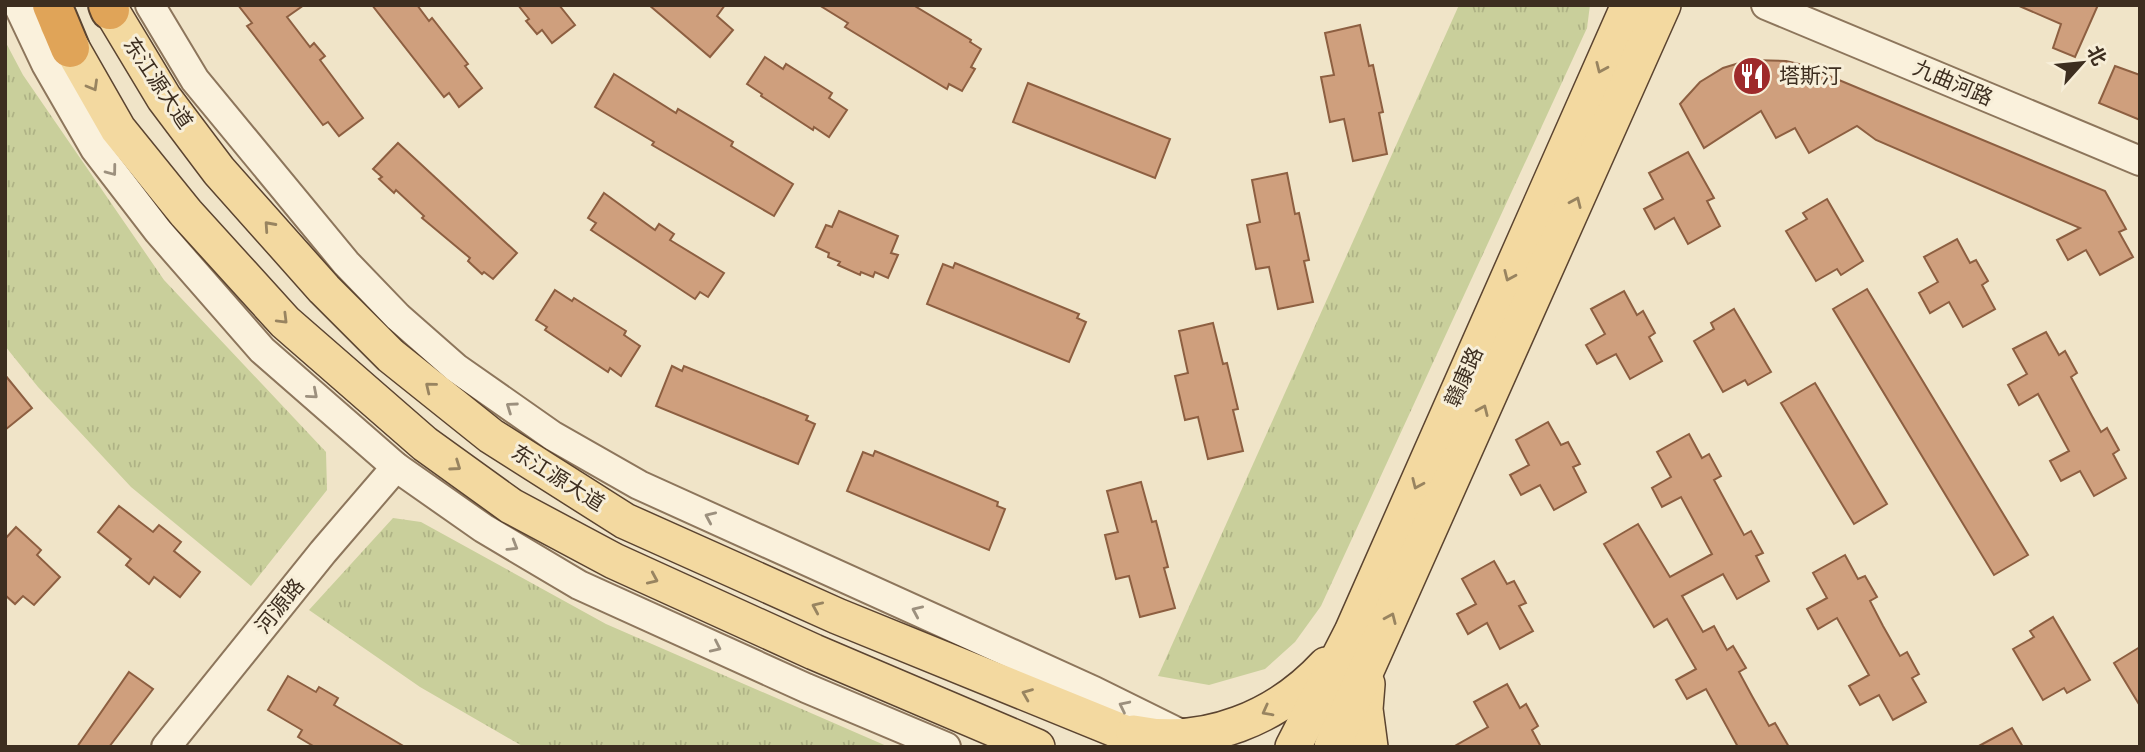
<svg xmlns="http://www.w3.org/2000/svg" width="2145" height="752" viewBox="0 0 2145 752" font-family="'PT Serif','Noto Sans SC',serif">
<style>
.park{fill:url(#park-tufts)}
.building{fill:#cf9f7d;stroke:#8d5f41;stroke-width:2}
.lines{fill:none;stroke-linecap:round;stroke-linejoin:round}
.minor-casing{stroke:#8d765c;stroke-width:32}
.major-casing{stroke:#5b4430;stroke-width:38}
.highway-casing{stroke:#5b4430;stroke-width:42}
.minor{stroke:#faf1dc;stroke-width:28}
.major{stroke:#f3d9a0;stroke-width:35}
.highway{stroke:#e0a458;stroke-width:38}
.oneway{stroke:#988460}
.oneway2{stroke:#9c907e}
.labels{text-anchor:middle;stroke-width:6;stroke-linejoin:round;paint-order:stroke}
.poi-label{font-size:21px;fill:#3d2e20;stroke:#f7eed8;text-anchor:start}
.street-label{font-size:21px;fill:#3d2e20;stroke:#f7eed8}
</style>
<defs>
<pattern id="park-tufts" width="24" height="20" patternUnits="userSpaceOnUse" patternTransform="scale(1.75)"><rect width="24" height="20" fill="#c9cf9b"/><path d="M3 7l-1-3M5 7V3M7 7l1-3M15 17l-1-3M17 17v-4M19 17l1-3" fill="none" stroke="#aeb285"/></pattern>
</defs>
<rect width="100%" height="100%" fill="#f0e4c8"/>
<g class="park">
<polygon points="1459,5 1590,5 1587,28 1321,606 1295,642 1265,669 1209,685 1158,676"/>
<polygon points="5,41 23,75 164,280 326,452 327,490 251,586 131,487 38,387 5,346"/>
<polygon points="393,518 421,522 606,624 889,747 524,747 420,687 309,610"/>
</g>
<g class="building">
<polygon points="238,5 304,5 287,17 310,47 314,43 325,56 320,60 363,118 339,136 328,122 323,125 247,26 252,23"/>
<polygon points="372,5 417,5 429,21 432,18 468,64 465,66 482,88 459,107 449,93 444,97"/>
<polygon points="518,5 559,5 575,25 552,43 542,30 537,34 526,21 529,19"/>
<polygon points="649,5 725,5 717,16 733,30 710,57"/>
<polygon points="819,5 913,5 971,40 970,42 981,49 971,67 975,69 962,91 949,84 947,89 845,27 848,23"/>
<polygon points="2017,5 2098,5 2075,57 2053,48 2061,24"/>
<polygon points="1360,25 1369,66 1373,65 1383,112 1379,113 1387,154 1353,161 1344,119 1330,122 1321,77 1334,75 1325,33"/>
<polygon points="765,57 783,69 786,64 832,93 829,98 847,110 829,137 814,127 813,130 761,96 762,94 747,84"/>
<polygon points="1749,60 1786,61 1803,65 2105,191 2126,229 2119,232 2133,257 2100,275 2086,250 2068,260 2057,240 2080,228 1876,140 1857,126 1809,153 1795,128 1776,138 1761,111 1704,148 1680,104 1700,82 1723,68"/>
<polygon points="2115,66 2140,75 2140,120 2099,103"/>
<polygon points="614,74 676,113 678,109 733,142 731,146 793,184 774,216 652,145 654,142 595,107"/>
<polygon points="1028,83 1170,139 1155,178 1013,122"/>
<polygon points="398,143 517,253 493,279 484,272 482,274 468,261 470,258 422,218 424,216 396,190 394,193 379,179 382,177 373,169"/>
<polygon points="1688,152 1714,198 1707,201 1720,226 1688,244 1674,218 1655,229 1644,209 1663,199 1649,173"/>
<polygon points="1287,173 1295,214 1299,213 1309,260 1304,261 1313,302 1278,309 1269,267 1256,269 1247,225 1260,222 1252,180"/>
<polygon points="604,193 655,230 659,224 674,234 670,240 724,273 708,297 700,292 695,299 591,230 596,223 588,218"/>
<polygon points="1827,199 1863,261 1841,275 1837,269 1816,281 1786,231 1807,219 1803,213"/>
<polygon points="839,211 898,236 891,253 898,255 888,278 875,272 873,277 861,272 860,275 838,265 840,262 828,257 829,253 816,247 826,225 832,227"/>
<polygon points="1957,239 1970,263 1976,260 1988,281 1982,285 1995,309 1963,327 1949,302 1930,313 1919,293 1938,282 1924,257"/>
<polygon points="955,263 1079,314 1077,318 1086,322 1069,362 927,304 943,264 953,268"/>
<polygon points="1867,289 2028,555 1994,575 1833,309"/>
<polygon points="555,290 572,301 574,298 626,331 624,335 640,346 621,376 610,368 608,372 545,330 547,327 536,320"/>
<polygon points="1624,291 1637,315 1643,311 1655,333 1649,337 1662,361 1630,379 1616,354 1597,364 1586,345 1605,334 1591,309"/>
<polygon points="1734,309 1771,372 1748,385 1745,380 1723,392 1694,341 1714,329 1711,323"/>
<polygon points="1213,323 1223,364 1227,363 1238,409 1233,410 1243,451 1208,459 1198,417 1185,420 1175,376 1188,373 1179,331"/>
<polygon points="2046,332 2059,355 2065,351 2077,373 2071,377 2092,416 2101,432 2107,428 2119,450 2113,454 2126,478 2094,496 2080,471 2061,481 2050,461 2069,451 2038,394 2019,405 2008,385 2027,374 2013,349"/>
<polygon points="672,366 682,371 684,366 808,416 806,420 815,424 798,464 656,406"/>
<polygon points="5,375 32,408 5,430"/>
<polygon points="1815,383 1887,504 1854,524 1781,403"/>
<polygon points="1548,422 1561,445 1568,442 1580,464 1573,467 1586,492 1554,510 1540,485 1521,495 1510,475 1529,465 1516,440"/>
<polygon points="1689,434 1702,458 1709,454 1721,476 1714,480 1744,535 1751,531 1763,553 1756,556 1769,581 1737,599 1723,574 1682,596 1703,632 1714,626 1727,650 1733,646 1746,668 1739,672 1752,696 1769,726 1775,723 1789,747 1738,747 1706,689 1687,699 1676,680 1696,669 1667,619 1654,627 1604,544 1638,524 1670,577 1712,554 1681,497 1662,507 1652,488 1671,477 1657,452"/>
<polygon points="875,451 998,502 997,506 1005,509 989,550 847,491 863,452 873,456"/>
<polygon points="1141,482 1152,522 1156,521 1168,567 1164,568 1175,608 1140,617 1129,576 1116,579 1105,535 1118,532 1107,491"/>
<polygon points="119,506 153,532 159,525 181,542 174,551 200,572 180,597 154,577 149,584 126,565 131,559 98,532"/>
<polygon points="16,527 41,550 37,555 60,577 34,605 23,596 15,604 5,595 5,539"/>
<polygon points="1845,555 1858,579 1865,576 1877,597 1870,601 1883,626 1900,656 1907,652 1919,674 1912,678 1926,702 1893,720 1879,695 1860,705 1849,686 1869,675 1837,618 1818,629 1807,609 1827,598 1813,573"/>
<polygon points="1494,561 1507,584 1514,581 1526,603 1519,606 1533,631 1500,649 1487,623 1468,634 1457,614 1476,604 1462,579"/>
<polygon points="2053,617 2090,680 2067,693 2064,688 2043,700 2013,649 2034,637 2030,631"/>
<polygon points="2140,647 2140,706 2114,663"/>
<polygon points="129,672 153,689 109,747 77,747"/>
<polygon points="288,676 316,692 319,687 338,698 334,705 405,747 315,747 298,737 302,730 268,710"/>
<polygon points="1507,684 1520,708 1526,704 1538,726 1532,730 1541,747 1453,747 1488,727 1474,702"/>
<polygon points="2012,728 2023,747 1977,747"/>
</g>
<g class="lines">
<defs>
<g id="minor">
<polyline points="18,5 46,64 95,149 158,231 262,350 396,467 483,528 579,585 806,688 946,747"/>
<polyline points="150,5 195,80 346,263 398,317 456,368 553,436 639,485 1094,691 1179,733"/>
<polyline points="1766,5 2140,161"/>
<polyline points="166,747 323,552 396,467"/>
</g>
<g id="major">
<polyline points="108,5 164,98 219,171 324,289 391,356 491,436 625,521 837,616 1159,747"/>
<polyline points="58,24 118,129 186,213 285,322 425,444 511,506 614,561 814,652 1037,747"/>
<polyline points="1367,684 1365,709 1370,747"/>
<path d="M 1134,733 C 1205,748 1278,717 1326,665"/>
<polyline points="1293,747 1352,632 1629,5"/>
<polyline points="1332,747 1663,5"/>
</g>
<g id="highway">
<polyline points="52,5 70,48"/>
<polyline points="108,5 110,10"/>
</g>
</defs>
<use href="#minor" class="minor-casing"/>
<use href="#major" class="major-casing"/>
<use href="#highway" class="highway-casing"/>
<use href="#minor" class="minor"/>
<use href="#major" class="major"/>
<use href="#highway" class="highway"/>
</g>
<defs><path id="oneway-chevron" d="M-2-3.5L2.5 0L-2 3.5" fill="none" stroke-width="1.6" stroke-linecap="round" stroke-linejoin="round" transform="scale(1.75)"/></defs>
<g class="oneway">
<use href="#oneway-chevron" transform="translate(1601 68) rotate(114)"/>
<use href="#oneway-chevron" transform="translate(93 86) rotate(60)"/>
<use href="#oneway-chevron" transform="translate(1576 202) rotate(-66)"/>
<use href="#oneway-chevron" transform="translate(269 226) rotate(-132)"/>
<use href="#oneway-chevron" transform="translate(1509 276) rotate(114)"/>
<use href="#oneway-chevron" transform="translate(283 319) rotate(45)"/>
<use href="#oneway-chevron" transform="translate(430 387) rotate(-141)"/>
<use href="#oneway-chevron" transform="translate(1483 410) rotate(-66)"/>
<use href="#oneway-chevron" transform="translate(456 466) rotate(35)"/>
<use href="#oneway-chevron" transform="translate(1417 484) rotate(114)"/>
<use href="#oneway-chevron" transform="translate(653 579) rotate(24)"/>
<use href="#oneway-chevron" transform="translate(817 607) rotate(-156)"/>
<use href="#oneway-chevron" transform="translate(1391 618) rotate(-66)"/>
<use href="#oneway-chevron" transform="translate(1027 694) rotate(-158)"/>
<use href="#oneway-chevron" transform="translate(1267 711) rotate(152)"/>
</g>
<g class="oneway2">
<use href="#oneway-chevron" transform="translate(112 171) rotate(53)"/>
<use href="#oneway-chevron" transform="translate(313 394) rotate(41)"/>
<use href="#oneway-chevron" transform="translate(511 407) rotate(-145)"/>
<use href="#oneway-chevron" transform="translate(710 517) rotate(-156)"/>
<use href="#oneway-chevron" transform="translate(513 546) rotate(31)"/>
<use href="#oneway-chevron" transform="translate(917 611) rotate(-156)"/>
<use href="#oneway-chevron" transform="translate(716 647) rotate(25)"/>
<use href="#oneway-chevron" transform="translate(1124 706) rotate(-154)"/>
</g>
<defs>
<symbol id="restaurant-disc" viewBox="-11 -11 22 22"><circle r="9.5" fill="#9e2a2b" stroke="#f7eed8"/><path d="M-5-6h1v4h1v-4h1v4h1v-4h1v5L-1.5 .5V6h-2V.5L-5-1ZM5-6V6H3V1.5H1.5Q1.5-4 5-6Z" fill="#fff"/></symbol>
</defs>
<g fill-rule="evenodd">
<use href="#restaurant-disc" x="1730" y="54" width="44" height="44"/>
</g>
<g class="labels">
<g class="poi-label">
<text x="1779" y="83">塔斯汀</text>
</g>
<g class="street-label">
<text transform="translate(158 83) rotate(56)" y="7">东江源大道</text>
<text transform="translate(1953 83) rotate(23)" y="7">九曲河路</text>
<text transform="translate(1464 377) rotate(-66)" y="7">赣康路</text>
<text transform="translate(558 478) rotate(32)" y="7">东江源大道</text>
<text transform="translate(280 606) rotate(-51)" y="7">河源路</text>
</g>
</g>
<rect width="2145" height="752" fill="none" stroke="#3d2e20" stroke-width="14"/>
<g transform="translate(2082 63) rotate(63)" stroke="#f7eed8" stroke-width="5" paint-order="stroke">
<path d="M0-5L12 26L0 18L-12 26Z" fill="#3d2e20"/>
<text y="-10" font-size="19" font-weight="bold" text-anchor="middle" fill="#3d2e20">北</text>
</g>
</svg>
